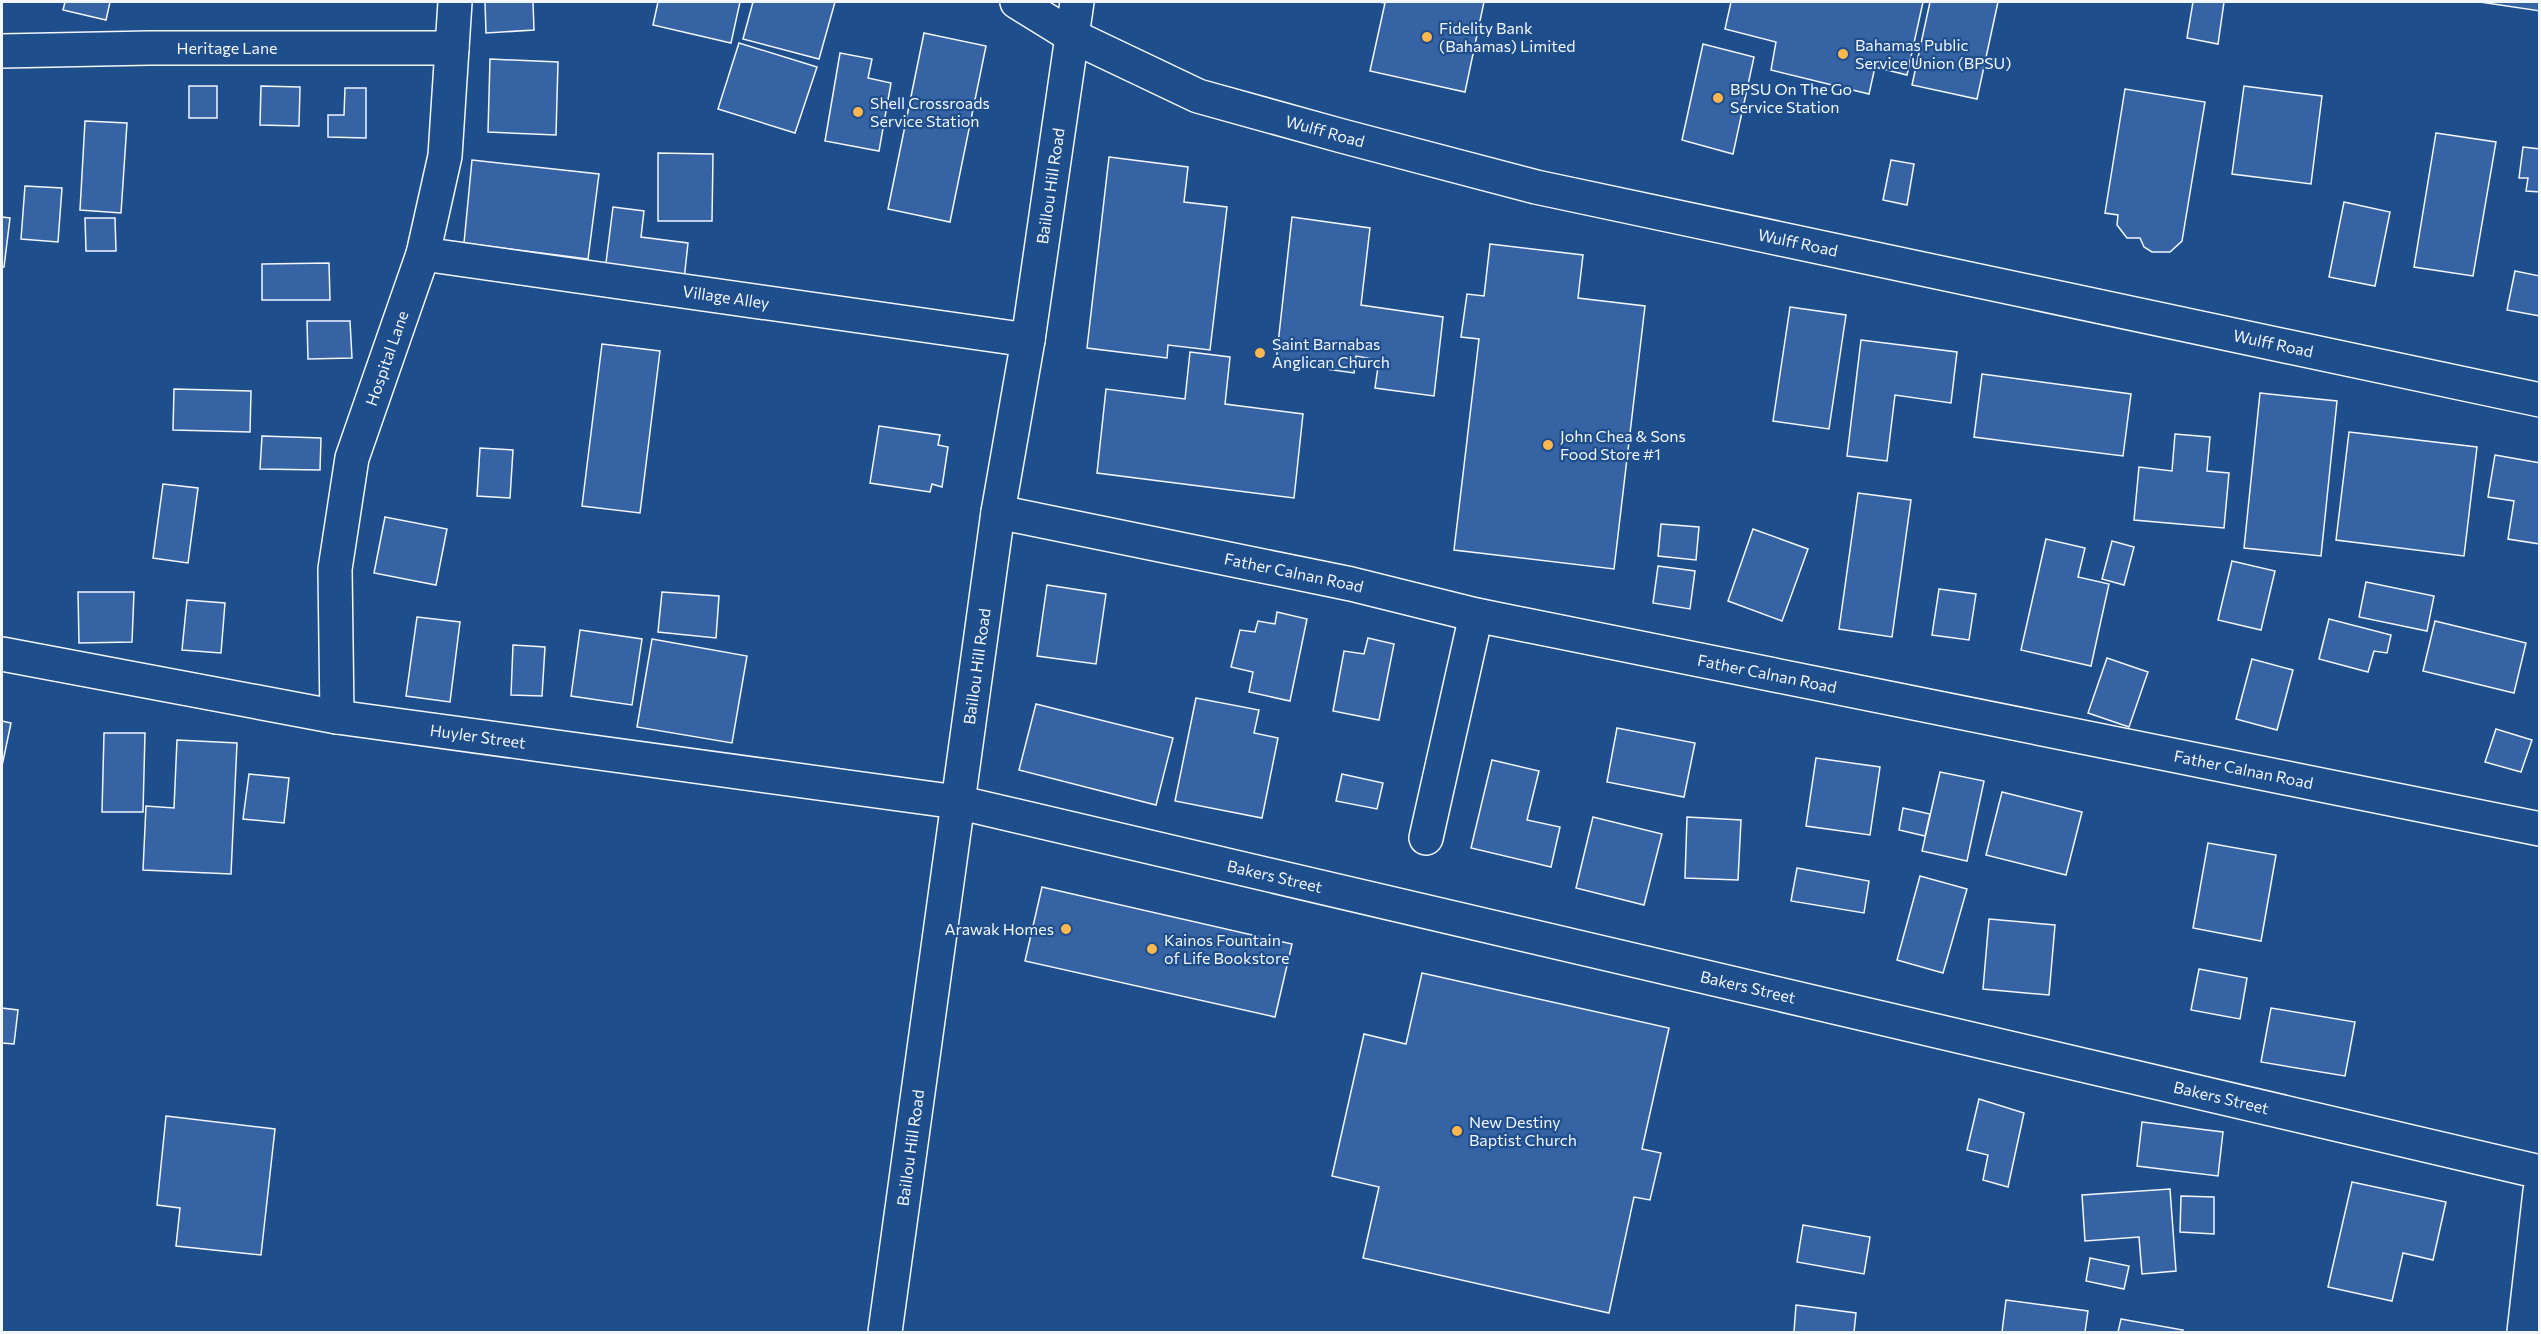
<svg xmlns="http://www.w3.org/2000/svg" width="2541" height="1334" viewBox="0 0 2541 1334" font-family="Commissioner,sans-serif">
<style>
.building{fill:#3563a3;stroke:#f2f6ff;stroke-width:1.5}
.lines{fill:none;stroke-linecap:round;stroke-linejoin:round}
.minor-casing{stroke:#f2f6ff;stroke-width:36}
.major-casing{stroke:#f2f6ff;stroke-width:36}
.minor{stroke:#1f4e8c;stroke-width:33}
.major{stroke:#1f4e8c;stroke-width:33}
.poi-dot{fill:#ffb74d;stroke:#1f4e8c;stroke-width:2}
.labels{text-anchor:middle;stroke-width:4.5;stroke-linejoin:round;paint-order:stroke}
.poi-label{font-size:16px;fill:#f2f6ff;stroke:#1f4e8c;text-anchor:start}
.street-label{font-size:16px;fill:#f2f6ff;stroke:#1f4e8c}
</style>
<rect width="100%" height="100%" fill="#1f4e8c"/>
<g class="building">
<polygon points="65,2 110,2 106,20 63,10"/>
<polygon points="485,2 533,2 534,30 486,33"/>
<polygon points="658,2 740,2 731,43 653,25"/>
<polygon points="753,2 835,2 819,59 743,39"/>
<polygon points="1379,2 1484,2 1465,92 1370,71 1385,3"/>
<polygon points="1731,2 1923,2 1907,75 1875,67 1869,94 1771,70 1776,42 1725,29"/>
<polygon points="1930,2 1998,2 1977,99 1912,85"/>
<polygon points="2193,2 2224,2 2218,44 2187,38"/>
<polygon points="2480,2 2540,2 2540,11"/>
<polygon points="924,33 986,46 950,222 888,209"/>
<polygon points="739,43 817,67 795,133 718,109"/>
<polygon points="1703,44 1754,57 1733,154 1682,140"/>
<polygon points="840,53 872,59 868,78 891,83 879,151 825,141"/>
<polygon points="490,59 558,62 556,135 488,132"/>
<rect x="189" y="86" width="28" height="32"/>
<polygon points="261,86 300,87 299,126 260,125"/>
<polygon points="2244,86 2322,96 2311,184 2232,174"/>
<polygon points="345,88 366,88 366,138 328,137 328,115 344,115"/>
<polygon points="2125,89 2205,102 2182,241 2170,252 2152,252 2144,247 2140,238 2127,238 2117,225 2118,215 2105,213"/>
<polygon points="85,121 127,123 121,213 80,210"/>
<polygon points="2436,133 2496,142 2473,276 2414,267"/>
<polygon points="2523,147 2540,149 2540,192 2526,191 2528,178 2519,178"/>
<polygon points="658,153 713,154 712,221 658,221"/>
<polygon points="1109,157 1188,167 1184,202 1227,207 1210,350 1168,345 1167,358 1087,348"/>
<polygon points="472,160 599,174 588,259 464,243"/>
<polygon points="1891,160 1914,164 1907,205 1883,200"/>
<polygon points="25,186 62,188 58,242 21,239"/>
<polygon points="2344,202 2390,212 2375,286 2329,277"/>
<polygon points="613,207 644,211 641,237 688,243 684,280 605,271"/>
<polygon points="2,217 10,218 4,267 2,267"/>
<polygon points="1292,217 1370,228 1361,305 1443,317 1434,396 1375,388 1379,360 1356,356 1354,373 1276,362"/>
<polygon points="85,218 115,218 116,251 86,251"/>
<polygon points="1490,244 1583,255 1578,298 1645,306 1614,569 1454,550 1479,339 1461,337 1467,294 1484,296"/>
<polygon points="329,263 330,300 262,300 262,264"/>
<polygon points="2515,271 2540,276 2540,316 2507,310"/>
<polygon points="1790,307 1846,315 1829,429 1773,421"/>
<polygon points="307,321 350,321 352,358 308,359"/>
<polygon points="1861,340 1957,352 1951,403 1895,395 1887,461 1847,456"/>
<polygon points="602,344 660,351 640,513 582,506"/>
<polygon points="1190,352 1230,357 1225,404 1303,414 1294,498 1097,473 1106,389 1185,399"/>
<polygon points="1982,374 2131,394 2123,456 1974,437"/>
<polygon points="174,389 251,391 250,432 173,430"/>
<polygon points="2260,393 2337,401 2321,556 2244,548"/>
<polygon points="879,426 940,435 938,445 948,447 942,487 932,484 930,492 870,483"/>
<polygon points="2349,432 2477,447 2464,556 2336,540"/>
<polygon points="2175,434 2210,437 2207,471 2229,473 2224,528 2134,520 2139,467 2172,471"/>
<polygon points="262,436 321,438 320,470 260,469"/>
<polygon points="480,448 513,450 510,498 477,496"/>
<polygon points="2495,455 2540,463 2540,544 2508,539 2514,501 2488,497"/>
<polygon points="163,484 198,488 188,563 153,558"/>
<polygon points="1858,493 1911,500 1892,637 1839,629"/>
<polygon points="385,517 447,529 436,585 374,573"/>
<polygon points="1661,524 1699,527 1696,560 1658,556"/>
<polygon points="1753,529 1808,549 1782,621 1728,601"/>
<polygon points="2046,539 2085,548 2078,577 2109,584 2091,666 2021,650"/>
<polygon points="2112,541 2134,547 2124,585 2102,579"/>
<polygon points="2232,561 2275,571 2261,630 2218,620"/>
<polygon points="1658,566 1695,571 1690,609 1653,603"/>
<polygon points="2366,582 2434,596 2427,631 2359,617"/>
<polygon points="1047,585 1106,594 1096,664 1037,656"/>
<polygon points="1939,589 1976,594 1969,640 1932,635"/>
<polygon points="78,592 134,592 132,642 79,643"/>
<polygon points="662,592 719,596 716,638 658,632"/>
<polygon points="187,600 225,603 221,653 182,650"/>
<polygon points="1277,612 1307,619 1290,701 1249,692 1253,672 1231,667 1240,630 1255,632 1258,621 1275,624"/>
<polygon points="417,617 460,622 450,702 406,696"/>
<polygon points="2329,619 2391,635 2387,653 2374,651 2368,672 2319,659"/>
<polygon points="2435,621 2526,643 2514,693 2423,671"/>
<polygon points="580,630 642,639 632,705 571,696"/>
<polygon points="1368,638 1394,644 1379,720 1333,711 1344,651 1364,654"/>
<polygon points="652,639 747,656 732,743 637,727"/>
<polygon points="513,645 545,647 542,696 511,695"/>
<polygon points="2107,658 2148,672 2129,727 2088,713"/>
<polygon points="2252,659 2293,670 2277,730 2236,719"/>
<polygon points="1196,698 1259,710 1254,733 1278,738 1262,818 1175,801"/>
<polygon points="1036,704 1173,738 1156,805 1019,770"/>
<polygon points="2,721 11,723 2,766"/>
<polygon points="1617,728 1695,743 1684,797 1607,782"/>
<polygon points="2496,729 2532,740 2521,772 2485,762"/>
<polygon points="104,733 145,733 143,812 102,812"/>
<polygon points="177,740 237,743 231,874 143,870 146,806 174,808"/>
<polygon points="1816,758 1880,767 1870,835 1806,826"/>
<polygon points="1492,760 1539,771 1527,820 1560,827 1551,867 1471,848"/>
<polygon points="1940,772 1984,781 1967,861 1922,851"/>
<polygon points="249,774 289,778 284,823 243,819"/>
<polygon points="1342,774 1383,783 1377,809 1336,801"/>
<polygon points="2002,792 2082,812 2066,875 1986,855"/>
<polygon points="1903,808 1930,814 1925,836 1899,830"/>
<polygon points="1593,817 1662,834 1644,905 1576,888"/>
<polygon points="1687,817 1741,820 1738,880 1685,878"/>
<polygon points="2208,843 2276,855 2261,941 2193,928"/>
<polygon points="1797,868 1869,881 1864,913 1791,901"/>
<polygon points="1920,876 1967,889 1943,973 1897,960"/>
<polygon points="1042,887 1292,944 1275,1017 1025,961"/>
<polygon points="1989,919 2055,925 2049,995 1983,989"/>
<polygon points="2199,969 2247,978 2240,1019 2191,1010"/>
<polygon points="1422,973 1669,1028 1642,1149 1661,1153 1650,1200 1634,1197 1609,1313 1363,1258 1379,1187 1332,1176 1364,1034 1406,1044"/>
<polygon points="2,1008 18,1010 14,1044 2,1043"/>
<polygon points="2271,1008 2355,1022 2345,1076 2261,1062"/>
<polygon points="1979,1099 2024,1113 2008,1187 1983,1180 1988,1155 1967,1150"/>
<polygon points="166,1116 275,1129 261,1255 176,1246 180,1208 157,1205"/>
<polygon points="2142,1122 2223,1132 2218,1176 2137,1166"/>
<polygon points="2352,1182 2446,1202 2433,1260 2403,1253 2392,1301 2328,1287"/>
<polygon points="2170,1189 2176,1271 2142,1274 2139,1237 2085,1241 2082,1195"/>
<polygon points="2181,1196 2214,1197 2214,1234 2180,1232"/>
<polygon points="1803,1225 1870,1237 1864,1274 1797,1262"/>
<polygon points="2090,1258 2129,1266 2124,1289 2086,1281"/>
<polygon points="2006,1300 2088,1311 2085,1332 2002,1332"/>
<polygon points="1796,1305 1856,1313 1854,1332 1794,1332"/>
<polygon points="2121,1319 2183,1330 2182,1332 2118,1332"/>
</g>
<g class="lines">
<defs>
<g id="minor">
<path id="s1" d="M 2,51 L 149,48 L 452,48"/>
<path id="s2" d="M 423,254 L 1028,340"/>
<path id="s3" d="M 998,512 L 1351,584 L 1476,615 L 2540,829"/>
<path id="s4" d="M 2,654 L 337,717 L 957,802 L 2540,1172"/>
<path id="s5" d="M 337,717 L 335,569 L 352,458 L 423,254 L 445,156 L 455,2"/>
<polyline points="1426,838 1476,615"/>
</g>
<g id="major">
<path id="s6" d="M 1017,2 L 1072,36 L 1198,96 L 1342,136 L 1536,187 L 2540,400"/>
<path id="s7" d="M 885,1332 L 998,512 L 1028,340 L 1077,2"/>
<polyline points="2524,1332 2540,1191"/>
</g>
</defs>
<use href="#minor" class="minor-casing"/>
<use href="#major" class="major-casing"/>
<use href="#minor" class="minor"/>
<use href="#major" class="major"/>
</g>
<g class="poi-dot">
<circle cx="1427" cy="37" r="6"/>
<circle cx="1843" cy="54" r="6"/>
<circle cx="1718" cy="98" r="6"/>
<circle cx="858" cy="112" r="6"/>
<circle cx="1260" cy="353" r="6"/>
<circle cx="1548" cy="445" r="6"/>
<circle cx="1066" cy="929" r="6"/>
<circle cx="1152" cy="949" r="6"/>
<circle cx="1457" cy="1131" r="6"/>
</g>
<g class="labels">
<g class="poi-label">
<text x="1439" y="34">Fidelity Bank<tspan x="1439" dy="18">(Bahamas) Limited</tspan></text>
<text x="1855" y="51">Bahamas Public<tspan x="1855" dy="18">Service Union (BPSU)</tspan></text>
<text x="1730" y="95">BPSU On The Go<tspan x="1730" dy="18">Service Station</tspan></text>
<text x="870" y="109">Shell Crossroads<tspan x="870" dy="18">Service Station</tspan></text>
<text x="1272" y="350">Saint Barnabas<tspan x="1272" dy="18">Anglican Church</tspan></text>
<text x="1560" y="442">John Chea &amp; Sons<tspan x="1560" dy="18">Food Store #1</tspan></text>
<text x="1054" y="935" text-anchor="end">Arawak Homes</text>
<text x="1164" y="946">Kainos Fountain<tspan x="1164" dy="18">of Life Bookstore</tspan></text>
<text x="1469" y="1128">New Destiny<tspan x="1469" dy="18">Baptist Church</tspan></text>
</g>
<g class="street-label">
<text dy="6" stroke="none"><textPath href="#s1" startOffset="225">Heritage Lane</textPath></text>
<text dy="6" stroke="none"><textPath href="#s6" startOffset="336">Wulff Road</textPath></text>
<text dy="6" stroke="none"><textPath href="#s7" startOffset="1158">Baillou Hill Road</textPath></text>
<text dy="6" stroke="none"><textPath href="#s6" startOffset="822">Wulff Road</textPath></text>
<text dy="6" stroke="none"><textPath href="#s2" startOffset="306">Village Alley</textPath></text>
<text dy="6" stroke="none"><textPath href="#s6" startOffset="1308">Wulff Road</textPath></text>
<text dy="6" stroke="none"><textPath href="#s5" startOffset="366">Hospital Lane</textPath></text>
<text dy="6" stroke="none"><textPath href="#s3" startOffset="302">Father Calnan Road</textPath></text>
<text dy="6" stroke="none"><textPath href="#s7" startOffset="672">Baillou Hill Road</textPath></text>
<text dy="6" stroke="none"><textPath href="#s3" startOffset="786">Father Calnan Road</textPath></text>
<text dy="6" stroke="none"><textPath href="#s4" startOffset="483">Huyler Street</textPath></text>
<text dy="6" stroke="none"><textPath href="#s3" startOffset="1272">Father Calnan Road</textPath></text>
<text dy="6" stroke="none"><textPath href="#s4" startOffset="1293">Bakers Street</textPath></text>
<text dy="6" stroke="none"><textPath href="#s4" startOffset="1779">Bakers Street</textPath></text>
<text dy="6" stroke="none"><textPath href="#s4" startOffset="2265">Bakers Street</textPath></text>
<text dy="6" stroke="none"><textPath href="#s7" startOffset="186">Baillou Hill Road</textPath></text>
</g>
</g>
<rect width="2541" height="1334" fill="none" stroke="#f2f6ff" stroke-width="6"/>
</svg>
